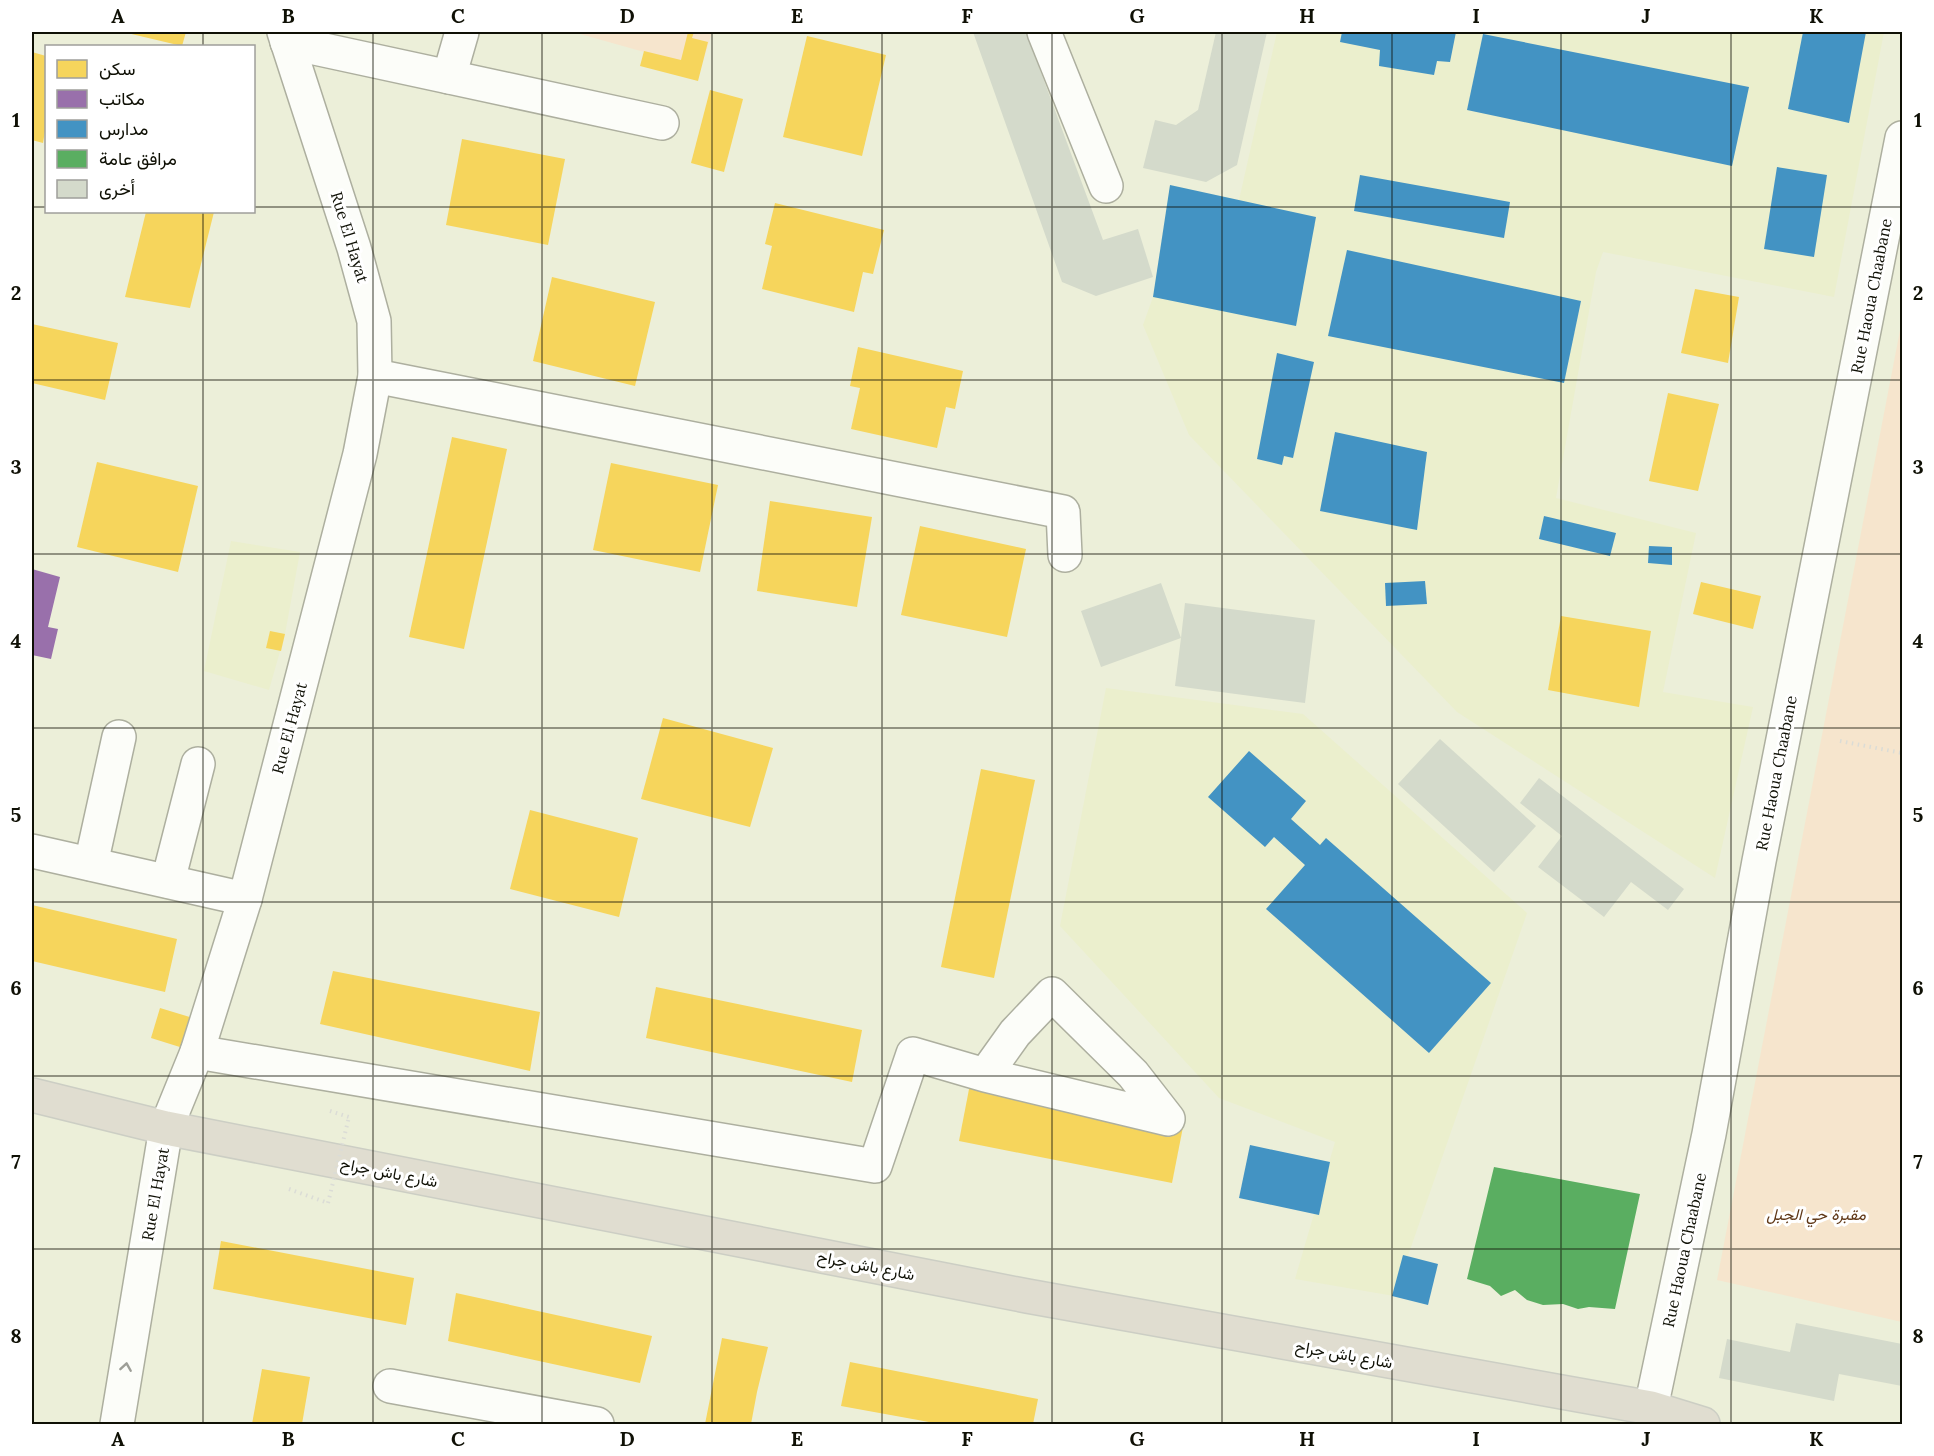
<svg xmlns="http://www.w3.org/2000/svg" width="1934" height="1456" viewBox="0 0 1934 1456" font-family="Lora,Vazirmatn,serif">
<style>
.built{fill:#ebefcd}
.green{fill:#f6e5cd}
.homes{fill:#f6d55c}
.offices{fill:#9970ab}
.schools{fill:#4393c3}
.public{fill:#5aae61}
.building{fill:#d4dacb}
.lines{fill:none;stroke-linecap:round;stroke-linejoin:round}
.minor-casing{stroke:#adaf9f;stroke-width:36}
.major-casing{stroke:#cccec4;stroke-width:36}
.path{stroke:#dbdcd6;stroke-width:4;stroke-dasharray:1.5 4.5;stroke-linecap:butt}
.minor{stroke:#fcfdf9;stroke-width:33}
.major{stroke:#e0ddd0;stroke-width:33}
.path-bridge{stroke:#dbdcd6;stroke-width:4;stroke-dasharray:1.5 4.5;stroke-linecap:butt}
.oneway{stroke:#9d9e97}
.grid{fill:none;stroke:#0f1005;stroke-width:1.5;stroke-opacity:0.55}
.labels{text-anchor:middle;stroke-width:6;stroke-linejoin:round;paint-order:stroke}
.street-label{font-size:16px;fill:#0f1005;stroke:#fff}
.park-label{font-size:16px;font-style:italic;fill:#603817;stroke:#fff}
.neatline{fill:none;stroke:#0f1005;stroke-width:2}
.grid-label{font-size:20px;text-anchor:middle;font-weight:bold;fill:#0f1005}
</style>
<rect width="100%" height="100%" fill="#ecefd9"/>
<g class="built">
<polygon points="1277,32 1884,32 1834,297 1603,252 1596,272 1556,498 1696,533 1663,692 1753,707 1715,878 1457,712 1189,435 1143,325 1153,297 1170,185 1239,200"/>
<polygon points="231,541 300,552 285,634 269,690 204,671"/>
<polygon points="1106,688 1303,714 1527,913 1394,1296 1295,1279 1335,1142 1219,1098 1060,926"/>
</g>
<g class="green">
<polygon points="573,32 712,32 701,68"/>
<polygon points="1902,320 1902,1322 1717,1280"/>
</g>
<g class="homes">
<polygon points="123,32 186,32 182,46"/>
<polygon points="688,32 694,32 692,38 708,42 698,81 640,66 644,51 681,60"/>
<polygon points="807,36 886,55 862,156 783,137"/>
<polygon points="32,52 46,56 46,125 43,143 32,140"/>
<polygon points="710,90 743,99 724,172 691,163"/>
<polygon points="462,139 565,159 548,245 446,225"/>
<polygon points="775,203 884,230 873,274 863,272 854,312 762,289 772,246 765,244"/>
<polygon points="146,212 214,212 190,308 125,297"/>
<polygon points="552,277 655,302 635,386 533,361"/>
<polygon points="1695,289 1739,297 1728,363 1681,353"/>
<polygon points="32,324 118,343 105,400 32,383"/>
<polygon points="858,347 963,371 955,409 946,407 937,448 851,429 860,388 850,386"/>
<polygon points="1668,393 1719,404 1698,491 1649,481"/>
<polygon points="452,437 507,449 464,649 409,637"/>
<polygon points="97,462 198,486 178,572 77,547"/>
<polygon points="611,463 718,485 700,572 593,550"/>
<polygon points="770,501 872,517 857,607 757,591"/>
<polygon points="920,526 1026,549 1007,637 901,615"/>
<polygon points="1701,582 1761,596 1753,629 1693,614"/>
<polygon points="1561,616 1651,631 1639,707 1548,690"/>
<polygon points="270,631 285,634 281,651 266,648"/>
<polygon points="663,718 773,748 750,827 641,799"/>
<polygon points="981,769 1035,780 994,978 941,967"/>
<polygon points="530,810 638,838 619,917 510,889"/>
<polygon points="32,905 177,939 165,992 32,961"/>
<polygon points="333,971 540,1012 530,1071 320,1024"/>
<polygon points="656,987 862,1030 852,1082 646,1038"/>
<polygon points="160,1008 193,1018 183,1048 151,1038"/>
<polygon points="970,1084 1183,1127 1172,1183 959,1141"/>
<polygon points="221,1241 414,1278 406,1325 213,1289"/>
<polygon points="456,1293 652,1336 640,1383 448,1341"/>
<polygon points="722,1338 768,1347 757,1392 751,1424 705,1424"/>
<polygon points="850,1362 1038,1399 1033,1424 940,1424 841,1406"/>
<polygon points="262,1369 310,1377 302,1424 252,1424"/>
</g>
<polygon class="offices" points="32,569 60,577 48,627 58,629 51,659 32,655"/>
<g class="schools">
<polygon points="1342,32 1456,32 1450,62 1437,61 1434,75 1379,66 1380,50 1340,42"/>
<polygon points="1803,32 1866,32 1849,123 1788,109"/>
<polygon points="1483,34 1749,87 1732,166 1467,110"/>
<polygon points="1777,167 1827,175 1814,257 1764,249"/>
<polygon points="1360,175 1510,202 1504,238 1354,211"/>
<polygon points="1170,185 1316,217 1296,326 1153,297"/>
<polygon points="1347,250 1581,301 1564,383 1328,336"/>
<polygon points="1277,353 1314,362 1293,458 1284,456 1282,465 1257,459"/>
<polygon points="1335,432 1427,452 1417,530 1320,511"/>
<polygon points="1544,516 1616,533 1610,556 1539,539"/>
<polygon points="1649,546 1672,547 1672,565 1648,563"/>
<polygon points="1425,581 1427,604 1386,606 1385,583"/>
<polygon points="1249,751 1306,801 1291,819 1320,845 1326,838 1491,983 1429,1053 1266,909 1305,865 1274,837 1265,847 1208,797"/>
<polygon points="1250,1145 1330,1162 1319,1215 1239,1198"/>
<polygon points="1403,1255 1438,1264 1428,1305 1392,1296"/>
</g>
<polygon class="public" points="1494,1167 1640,1194 1615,1309 1589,1307 1578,1309 1563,1304 1543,1305 1527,1300 1515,1290 1501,1296 1490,1286 1467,1279"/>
<g class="building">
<polygon points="973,32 1026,32 1103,240 1138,229 1153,277 1096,296 1062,282"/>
<polygon points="1216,32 1267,32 1237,165 1206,182 1143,168 1155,120 1176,125 1198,110"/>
<polygon points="1161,583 1181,638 1185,603 1315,620 1305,703 1175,686 1181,638 1101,667 1081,611"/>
<polygon points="1440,739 1536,826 1494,872 1398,784"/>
<polygon points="1539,778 1684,889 1668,910 1631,882 1604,917 1538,867 1562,836 1520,803"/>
<polygon points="1796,1323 1902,1344 1902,1386 1839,1374 1834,1401 1719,1378 1727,1339 1790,1352"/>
</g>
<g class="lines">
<defs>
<g id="minor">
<polyline points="1044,32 1106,186"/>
<polyline points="287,42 662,123"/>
<polyline points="449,77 462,32"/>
<polyline points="375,376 1063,512 1065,555"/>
<polyline points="32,851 245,899"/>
<polyline points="91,864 119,737"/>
<polyline points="168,881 198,764"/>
<polyline points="197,1052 875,1166 913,1054 985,1075 1168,1119 1133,1074 1052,994 1015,1033 985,1075"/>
<polyline points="390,1386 597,1424"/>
<polyline points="1651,1408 1709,1134 1759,861 1902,138"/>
<polyline points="117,1424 166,1128 197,1052 245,899 360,454 375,376 374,321 354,248 284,32"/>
</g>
<polyline id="major" points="32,1095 166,1128 1027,1296 1651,1408 1703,1424"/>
</defs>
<use href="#minor" class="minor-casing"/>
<use href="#major" class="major-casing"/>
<g class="path">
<polyline points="1840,741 1902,753"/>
<polyline points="330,1111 349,1117"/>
<polyline points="289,1189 328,1203"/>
</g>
<use href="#minor" class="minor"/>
<use href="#major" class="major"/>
<polyline class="path-bridge" points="328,1203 349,1117"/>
</g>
<defs><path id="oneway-chevron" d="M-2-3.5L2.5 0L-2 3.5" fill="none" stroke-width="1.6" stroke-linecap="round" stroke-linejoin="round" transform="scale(1.5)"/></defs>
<use class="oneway" href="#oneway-chevron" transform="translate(126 1367) rotate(-81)"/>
<path class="grid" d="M 203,32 L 203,46M 373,32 L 373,1424M 542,32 L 542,1424M 712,32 L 712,1424M 882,32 L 882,1424M 1052,32 L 1052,1424M 1222,32 L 1222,1424M 1392,32 L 1392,1424M 1561,32 L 1561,1424M 1731,32 L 1731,1424M 32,207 L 46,207M 254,207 L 1902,207M 203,212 L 203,1424M 32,380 L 1902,380M 32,554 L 1902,554M 32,728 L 1902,728M 32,902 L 1902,902M 32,1076 L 1902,1076M 32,1249 L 1902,1249"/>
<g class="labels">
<g class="street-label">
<text transform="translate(350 237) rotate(73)" y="6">Rue El Hayat</text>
<text transform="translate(1871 296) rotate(-79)" y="6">Rue Haoua Chaabane</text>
<text transform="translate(289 728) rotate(-75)" y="6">Rue El Hayat</text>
<text transform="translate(1776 773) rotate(-79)" y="6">Rue Haoua Chaabane</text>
<text transform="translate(389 1172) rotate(11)" y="6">شارع باش جراح</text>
<text transform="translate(155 1194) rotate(-80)" y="6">Rue El Hayat</text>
<text transform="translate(1684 1250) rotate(-78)" y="6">Rue Haoua Chaabane</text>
<text transform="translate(866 1265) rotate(11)" y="6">شارع باش جراح</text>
<text transform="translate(1344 1354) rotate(10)" y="6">شارع باش جراح</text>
</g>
<g class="park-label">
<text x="1816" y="1220">مقبرة حي الجبل</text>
</g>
</g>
<rect width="1934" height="1456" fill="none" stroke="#ffffff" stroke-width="66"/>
<rect x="45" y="45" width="210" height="168" fill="#ffffff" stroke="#9f9f9b" stroke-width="1.5"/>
<rect x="57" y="60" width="30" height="18" fill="#f6d55c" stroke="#9f9f9b" stroke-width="1.5"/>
<text x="99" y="75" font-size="18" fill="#0f1005">سكن</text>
<rect x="57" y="90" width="30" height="18" fill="#9970ab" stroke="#9f9f9b" stroke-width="1.5"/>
<text x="99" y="105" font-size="18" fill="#0f1005">مكاتب</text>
<rect x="57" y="120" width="30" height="18" fill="#4393c3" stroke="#9f9f9b" stroke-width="1.5"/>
<text x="99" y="135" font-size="18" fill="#0f1005">مدارس</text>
<rect x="57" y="150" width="30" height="18" fill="#5aae61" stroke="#9f9f9b" stroke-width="1.5"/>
<text x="99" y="165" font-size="18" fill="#0f1005">مرافق عامة</text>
<rect x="57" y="180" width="30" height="18" fill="#d4dacb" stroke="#9f9f9b" stroke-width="1.5"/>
<text x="99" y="195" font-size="18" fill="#0f1005">أخرى</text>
<rect x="33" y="33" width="1868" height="1390" class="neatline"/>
<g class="grid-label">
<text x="118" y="23">A</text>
<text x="288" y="23">B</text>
<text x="458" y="23">C</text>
<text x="627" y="23">D</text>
<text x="797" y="23">E</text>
<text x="967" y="23">F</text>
<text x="1137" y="23">G</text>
<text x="1307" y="23">H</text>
<text x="1476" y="23">I</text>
<text x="1646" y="23">J</text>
<text x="1816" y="23">K</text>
<text x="16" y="127">1</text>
<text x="1918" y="127">1</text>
<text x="16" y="300">2</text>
<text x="1918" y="300">2</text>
<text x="16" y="474">3</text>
<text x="1918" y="474">3</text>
<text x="16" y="648">4</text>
<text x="1918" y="648">4</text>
<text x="16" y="822">5</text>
<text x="1918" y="822">5</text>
<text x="16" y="995">6</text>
<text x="1918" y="995">6</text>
<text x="16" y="1169">7</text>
<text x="1918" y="1169">7</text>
<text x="16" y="1343">8</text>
<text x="1918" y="1343">8</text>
<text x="118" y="1446">A</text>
<text x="288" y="1446">B</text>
<text x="458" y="1446">C</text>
<text x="627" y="1446">D</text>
<text x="797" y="1446">E</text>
<text x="967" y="1446">F</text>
<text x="1137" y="1446">G</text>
<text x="1307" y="1446">H</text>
<text x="1476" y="1446">I</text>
<text x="1646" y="1446">J</text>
<text x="1816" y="1446">K</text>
</g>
</svg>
